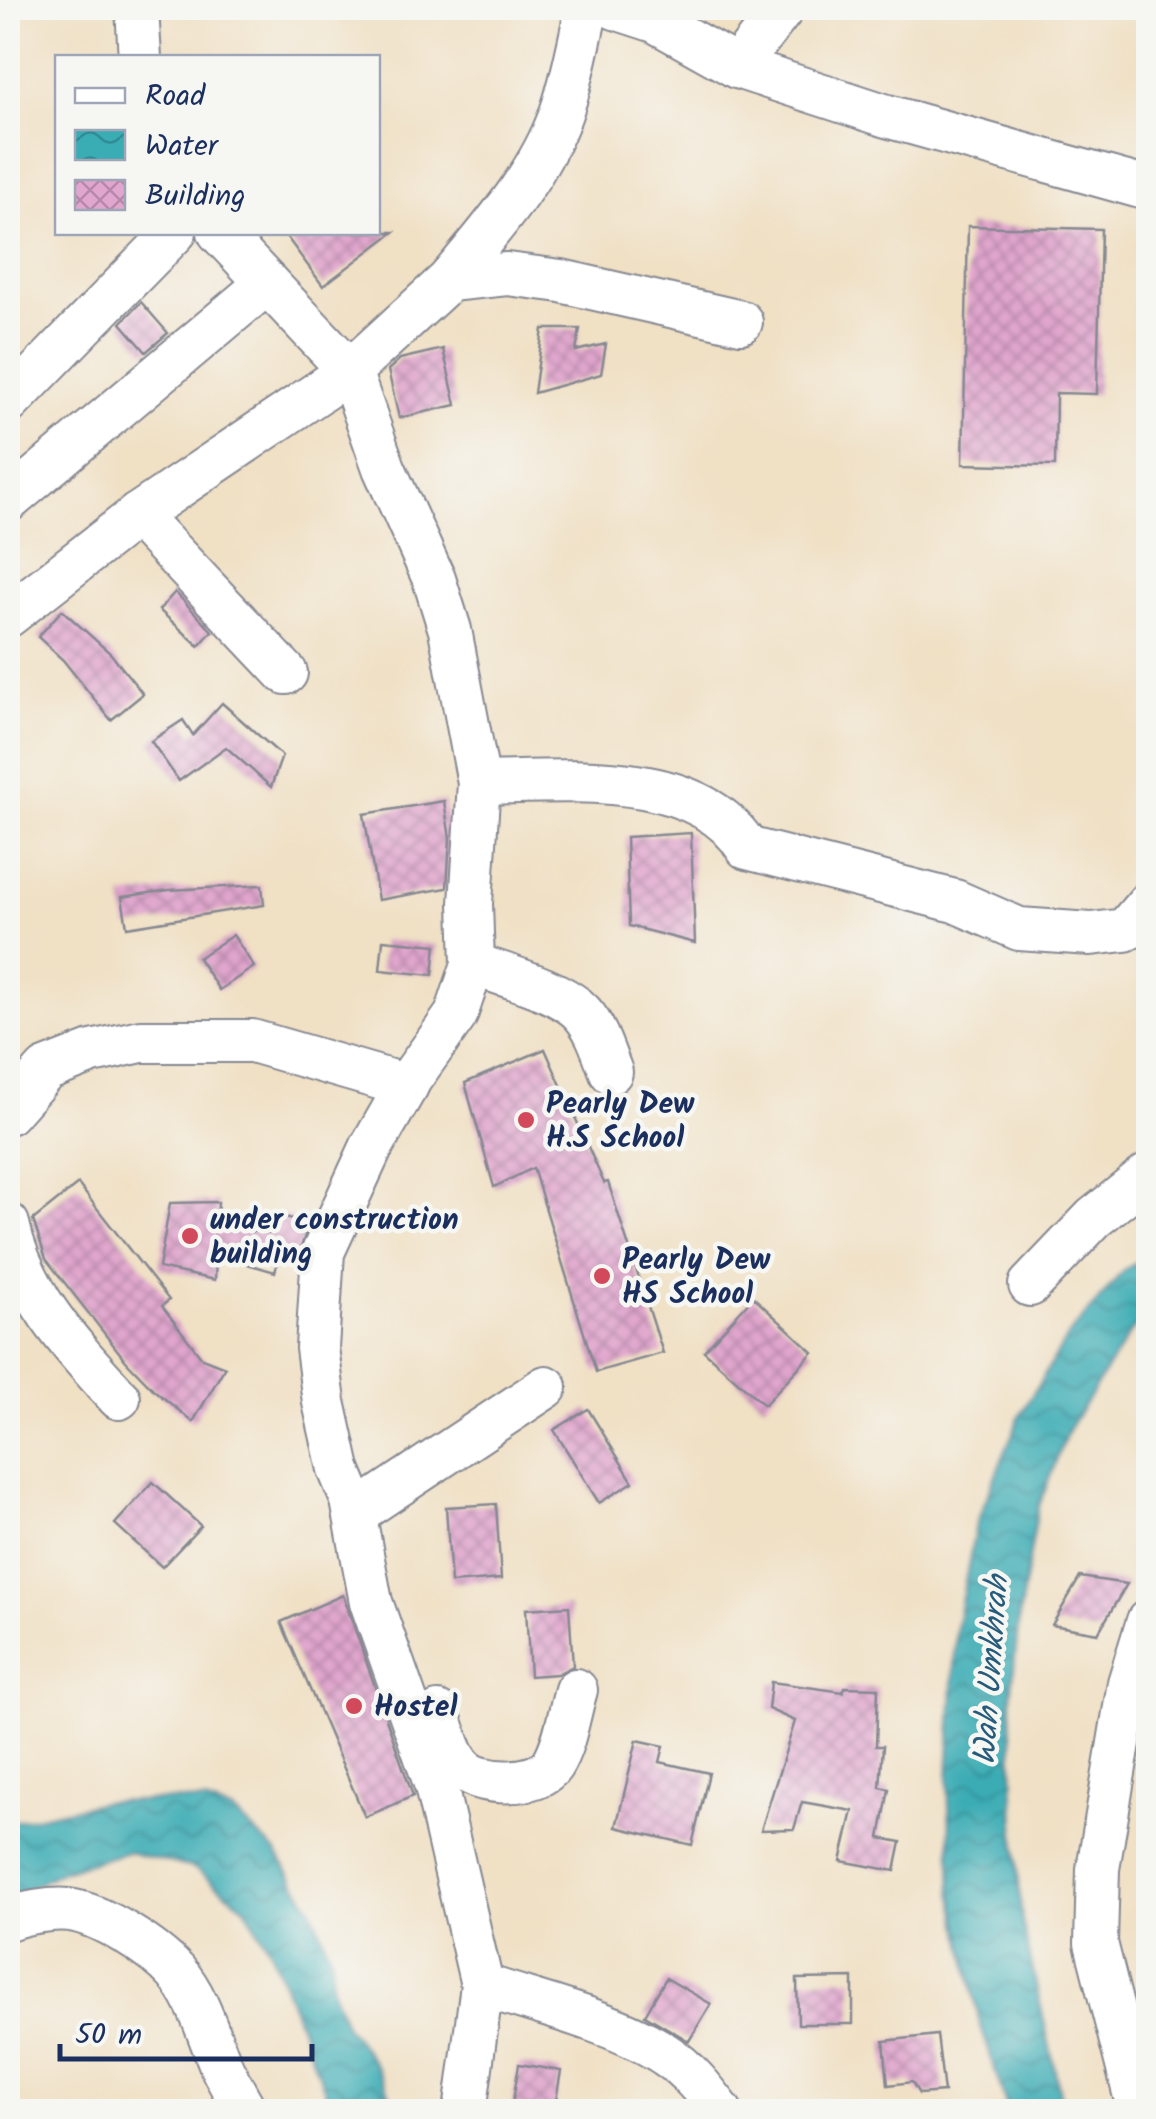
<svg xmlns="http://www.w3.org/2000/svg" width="1156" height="2119" viewBox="0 0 1156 2119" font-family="Kalam,sans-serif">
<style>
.water{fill:url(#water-waves);stroke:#2a6e89;stroke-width:2.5}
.building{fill:url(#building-cross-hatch)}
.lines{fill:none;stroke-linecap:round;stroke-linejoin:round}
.minor-casing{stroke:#868891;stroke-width:46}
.minor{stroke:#fff;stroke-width:42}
.poi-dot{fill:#d1495b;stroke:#f6f6f2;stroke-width:4}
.labels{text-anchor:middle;stroke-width:9;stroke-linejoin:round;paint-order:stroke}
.poi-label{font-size:30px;font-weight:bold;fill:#1b2f5e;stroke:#f6f6f2;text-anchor:start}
.water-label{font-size:32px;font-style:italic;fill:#265b7c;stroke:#f6f6f2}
</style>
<defs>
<pattern id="water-waves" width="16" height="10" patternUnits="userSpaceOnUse" patternTransform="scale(2.5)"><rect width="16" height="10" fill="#3aacb4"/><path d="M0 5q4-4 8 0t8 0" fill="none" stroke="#308c96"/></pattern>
<pattern id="building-cross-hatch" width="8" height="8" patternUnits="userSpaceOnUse" patternTransform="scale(2.5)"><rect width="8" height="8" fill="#e1a6cd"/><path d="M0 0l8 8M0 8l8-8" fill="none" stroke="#b688aa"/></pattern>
</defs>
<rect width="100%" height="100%" fill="#f6f6f2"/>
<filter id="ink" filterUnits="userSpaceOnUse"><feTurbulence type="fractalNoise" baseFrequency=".01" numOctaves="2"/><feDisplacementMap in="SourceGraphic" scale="20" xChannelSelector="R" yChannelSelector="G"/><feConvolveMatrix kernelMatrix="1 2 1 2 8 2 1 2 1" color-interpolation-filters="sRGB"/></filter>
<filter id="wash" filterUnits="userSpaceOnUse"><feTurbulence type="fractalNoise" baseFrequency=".0048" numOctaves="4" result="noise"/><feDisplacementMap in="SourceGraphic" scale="40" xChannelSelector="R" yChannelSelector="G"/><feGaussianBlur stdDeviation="2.25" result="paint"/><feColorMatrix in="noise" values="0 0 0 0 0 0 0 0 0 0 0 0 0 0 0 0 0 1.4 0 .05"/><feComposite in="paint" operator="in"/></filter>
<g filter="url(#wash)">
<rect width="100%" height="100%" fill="#f0e0c4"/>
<g class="water">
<polygon points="1148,1256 1148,1313 1130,1333 1068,1430 1038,1508 1019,1616 1011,1698 1015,1834 1022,1921 1064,2111 1008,2111 979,2020 952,1890 948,1778 956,1629 976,1524 1021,1413 1068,1336 1124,1270"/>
<polygon points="175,1800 205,1802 234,1812 276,1852 311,1907 331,1957 332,1989 345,2024 372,2060 399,2111 333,2111 271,1952 245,1907 194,1868 127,1852 62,1871 8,1900 8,1823 103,1802"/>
</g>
<g id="blocks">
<g class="building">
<polygon points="968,226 1101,229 1097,394 1056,393 1055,466 963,464"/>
<polygon points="283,232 394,232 323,286"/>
<polygon points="141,302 168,333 146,352 121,323"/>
<polygon points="543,329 580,329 576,351 606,344 601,374 534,393"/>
<polygon points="443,349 456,405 399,418 388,370 400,359"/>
<polygon points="175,592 212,631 199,646 159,610"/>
<polygon points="62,610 111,654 143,694 111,720 63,660 38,637"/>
<polygon points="222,703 282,756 271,787 226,747 179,781 151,741 183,720 193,735"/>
<polygon points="444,801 450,838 447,888 378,900 364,814"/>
<polygon points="691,833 695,943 629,926 626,837"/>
<polygon points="262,885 264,905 127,927 122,897 169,890"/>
<polygon points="233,935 254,967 219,990 198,958"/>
<polygon points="383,940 436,945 433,975 380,970"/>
<polygon points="545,1049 604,1183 608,1182 663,1353 596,1372 533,1168 494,1187 465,1083"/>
<polygon points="78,1184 169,1300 162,1306 202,1358 225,1367 193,1422 154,1390 126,1361 46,1259 33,1220"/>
<polygon points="218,1202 217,1227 274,1234 277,1215 309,1223 298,1257 281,1251 275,1272 216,1255 215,1280 159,1268 170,1203"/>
<polygon points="753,1297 813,1352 764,1405 704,1351"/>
<polygon points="588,1409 633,1482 599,1503 554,1430"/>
<polygon points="153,1482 201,1526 162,1567 115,1524"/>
<polygon points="496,1504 501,1579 451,1583 446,1507"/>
<polygon points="1080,1577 1127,1584 1098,1633 1052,1625"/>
<polygon points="343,1595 413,1796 365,1817 281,1622"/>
<polygon points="569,1606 573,1666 557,1674 530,1676 526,1609"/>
<polygon points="771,1682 843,1692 845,1687 878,1688 876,1746 883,1746 880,1787 889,1789 880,1838 901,1842 895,1871 841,1861 853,1811 802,1802 794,1829 761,1830 795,1721 768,1709"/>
<polygon points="637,1740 664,1746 660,1762 709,1773 692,1845 616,1827"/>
<polygon points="666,1978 711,2004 689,2041 645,2015"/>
<polygon points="853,1978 853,2024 798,2024 797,1979"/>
<polygon points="937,2035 944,2092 919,2094 912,2082 888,2085 884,2041"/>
<polygon points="519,2064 561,2071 554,2112 511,2112"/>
</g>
</g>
</g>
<g filter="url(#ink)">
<use href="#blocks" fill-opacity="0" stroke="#868891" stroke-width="2.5"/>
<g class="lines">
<defs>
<g id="minor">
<polyline points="137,8 140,58"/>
<polyline points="615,8 655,21 737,67 887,116 1148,189"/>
<polyline points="737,67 783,8"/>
<polyline points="219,232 350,371 384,468 434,579 450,630 479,783 471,903 473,964 456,1015 411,1078 371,1148 323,1252 317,1348 324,1402 339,1469 352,1500 371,1602 436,1786 482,1985 465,2112"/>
<path d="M 449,280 C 491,229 539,176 561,113 C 573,79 579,42 587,8"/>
<polyline points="8,403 175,232"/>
<polyline points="8,501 267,283"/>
<polyline points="137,515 286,673"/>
<polyline points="8,616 137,515 350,371 449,280 507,274 561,281 741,322"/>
<path d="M 479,783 C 560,782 698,766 747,848 L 955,901 L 1019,929 L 1091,934 L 1125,930 L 1148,903"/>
<path d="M 473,964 C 503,975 562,990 583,1014 C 597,1030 603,1052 611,1072"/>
<polyline points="8,1113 46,1070 92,1052 141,1041 252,1041 407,1086"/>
<path d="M 8,1224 C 23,1295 72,1346 119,1398"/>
<polyline points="1030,1285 1094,1218 1148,1175"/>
<polyline points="355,1514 546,1387"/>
<path d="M 438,1713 C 445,1731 450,1757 465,1770 C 482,1786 538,1786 552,1765 C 565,1745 569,1713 576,1690"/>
<path d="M 8,1919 C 24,1913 51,1908 69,1910 C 101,1914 155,1949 176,1972 C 200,1999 209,2039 223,2070 C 230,2084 238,2098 246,2112"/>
<path d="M 482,1985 C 538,2004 617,2022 666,2055 C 688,2069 705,2091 721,2112"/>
<polyline points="1139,2112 1096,1943 1098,1869 1129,1683 1148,1621"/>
</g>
</defs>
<use href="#minor" class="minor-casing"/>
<use href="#minor" class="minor"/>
</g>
</g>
<g class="poi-dot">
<circle cx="526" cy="1120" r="10"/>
<circle cx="190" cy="1236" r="10"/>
<circle cx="602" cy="1276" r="10"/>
<circle cx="354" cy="1706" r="10"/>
</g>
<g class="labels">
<g class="poi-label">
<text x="546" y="1113">Pearly Dew<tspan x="546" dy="34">H.S School</tspan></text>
<text x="210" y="1229">under construction<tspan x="210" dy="34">building</tspan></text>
<text x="622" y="1269">Pearly Dew<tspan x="622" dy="34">HS School</tspan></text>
<text x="374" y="1716">Hostel</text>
</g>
<g class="water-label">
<text transform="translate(990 1670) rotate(-86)" y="11">Wah Umkhrah</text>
</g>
</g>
<rect width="1156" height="2119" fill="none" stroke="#f6f6f2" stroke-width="40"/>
<rect x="55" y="55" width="325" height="180" fill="#f6f6f2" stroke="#9ea6b7" stroke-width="2.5"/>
<rect x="75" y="88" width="50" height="15" fill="#ffffff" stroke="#9ea6b7" stroke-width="2.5"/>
<text x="145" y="105" font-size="30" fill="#1b2f5e">Road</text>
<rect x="75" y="130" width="50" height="30" fill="url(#water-waves)" stroke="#9ea6b7" stroke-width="2.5"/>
<text x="145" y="155" font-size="30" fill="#1b2f5e">Water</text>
<rect x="75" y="180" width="50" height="30" fill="url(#building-cross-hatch)" stroke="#9ea6b7" stroke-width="2.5"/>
<text x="145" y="205" font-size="30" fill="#1b2f5e">Building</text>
<path d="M60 2044v15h252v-15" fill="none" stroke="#1b2f5e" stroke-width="5"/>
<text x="75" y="2044" font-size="30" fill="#1b2f5e" stroke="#f6f6f2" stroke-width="8" paint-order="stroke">50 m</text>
</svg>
